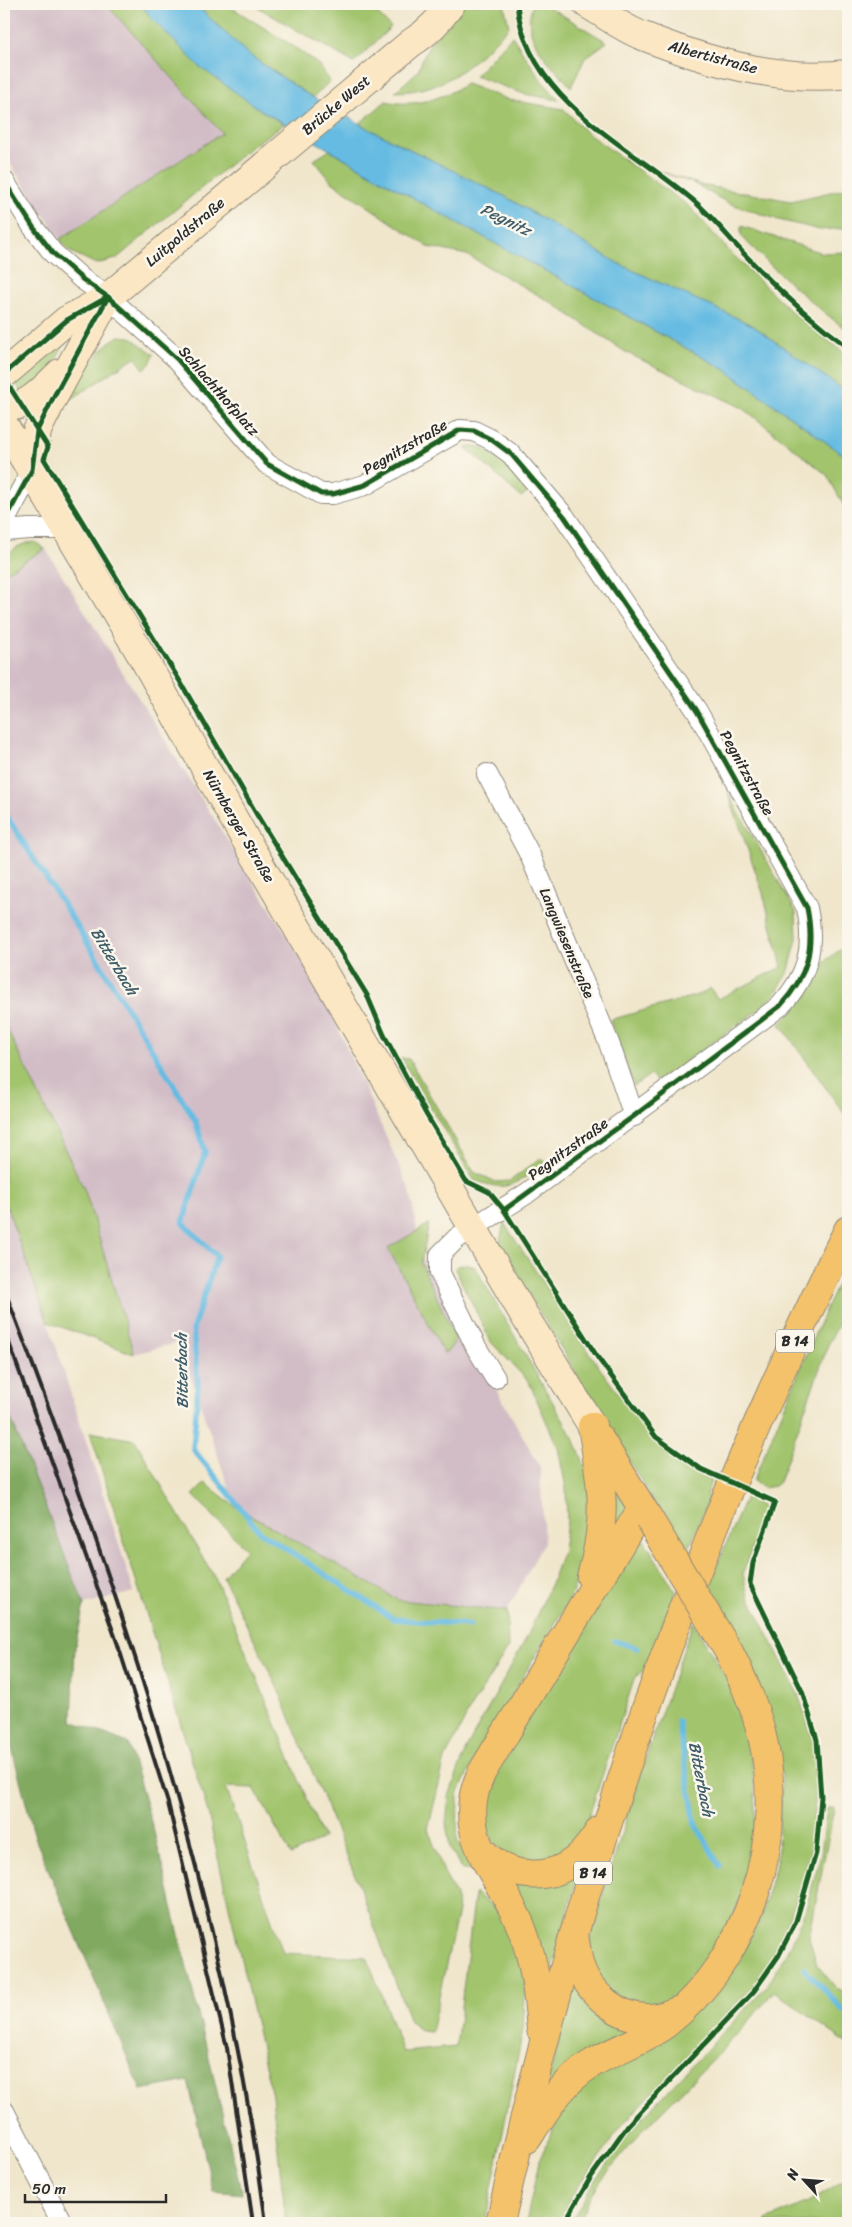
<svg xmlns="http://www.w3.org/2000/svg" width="852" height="2227" viewBox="0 0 852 2227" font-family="Sriracha,sans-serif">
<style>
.industrial{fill:#d2bdc6}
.green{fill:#a2c46d;stroke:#66784c}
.forest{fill:#81aa60;stroke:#566a46}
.water{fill:#65bbe2;stroke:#487386}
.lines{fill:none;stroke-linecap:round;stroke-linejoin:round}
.stream{stroke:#65bbe2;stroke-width:5.5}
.street-casing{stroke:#8e887c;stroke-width:22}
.secondary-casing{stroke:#8e887c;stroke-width:30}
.primary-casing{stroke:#8e887c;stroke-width:30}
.street{stroke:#fff;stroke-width:20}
.secondary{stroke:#fbe7c3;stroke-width:28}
.primary{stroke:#f4c26a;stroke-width:28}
.rail{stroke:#2b2b2b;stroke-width:4}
.primary-bridge-casing{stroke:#8e887c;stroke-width:30;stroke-linecap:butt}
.primary-bridge{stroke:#f4c26a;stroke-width:28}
.cycleway-casing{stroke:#fbf7ec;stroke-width:8}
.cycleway{stroke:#1b5e20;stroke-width:5}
.labels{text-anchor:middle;stroke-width:5;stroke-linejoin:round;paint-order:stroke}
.shield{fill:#fbf7ec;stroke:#696865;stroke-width:1}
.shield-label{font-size:14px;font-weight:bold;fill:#2b2b2b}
.street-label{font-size:15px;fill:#2b2b2b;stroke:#fbf7ec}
.water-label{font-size:16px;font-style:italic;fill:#3f5d6b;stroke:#fbf7ec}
</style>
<rect width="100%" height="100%" fill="#fbf7ec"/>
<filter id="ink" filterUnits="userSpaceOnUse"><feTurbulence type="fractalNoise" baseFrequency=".02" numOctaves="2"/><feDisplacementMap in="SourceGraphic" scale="10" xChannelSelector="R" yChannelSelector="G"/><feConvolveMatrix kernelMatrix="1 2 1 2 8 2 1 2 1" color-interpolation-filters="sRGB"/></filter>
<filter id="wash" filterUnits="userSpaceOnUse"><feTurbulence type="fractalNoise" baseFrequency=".0096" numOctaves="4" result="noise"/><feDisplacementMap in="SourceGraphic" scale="20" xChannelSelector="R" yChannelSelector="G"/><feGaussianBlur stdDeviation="1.12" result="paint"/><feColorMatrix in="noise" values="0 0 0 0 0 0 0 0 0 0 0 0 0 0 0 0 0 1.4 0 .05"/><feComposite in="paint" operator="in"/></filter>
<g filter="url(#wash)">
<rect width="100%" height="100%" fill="#f0e6cc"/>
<g class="industrial">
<polygon points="4,4 106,4 222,133 60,239 4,154"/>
<polygon points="45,548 322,992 410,1191 422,1258 540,1467 544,1542 507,1611 398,1600 235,1506 179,1342 134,1354 85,1191 4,1023 4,573"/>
<polygon points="4,1199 48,1322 134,1592 84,1605 4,1401"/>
</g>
<g class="green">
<polygon points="106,4 141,4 152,19 259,109 284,124 252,146 116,259 96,264 69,251 60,239 222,133"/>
<polygon points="195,4 226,4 293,46 319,65 330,81 313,98 248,54"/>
<polygon points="252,4 368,4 391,27 354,63"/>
<path d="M 459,4 L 504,4 L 509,27 C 473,63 449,91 395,92 L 418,71 L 424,55 L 435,37 Z"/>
<path d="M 533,4 L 544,4 L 607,42 L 585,58 L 571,87 C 550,62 519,38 533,4 Z"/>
<polygon points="512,36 542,81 559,100 524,94 475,76"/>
<path d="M 466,84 L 509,100 L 564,109 L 586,132 L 623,159 L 701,185 L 791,201 L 848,188 L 848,228 L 820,230 L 779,220 L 728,203 L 691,182 L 623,159 L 690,207 L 729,251 L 792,312 L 848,356 L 848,393 L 752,325 L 619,264 L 506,197 L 359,124 L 386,101 C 414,108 443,98 466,84 Z"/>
<polygon points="330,150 427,206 724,369 848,458 848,513 827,475 743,408 627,353 547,300 467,255 428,247 332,182 314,160"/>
<path d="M 741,226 L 822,253 L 848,252 L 848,331 C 810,302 775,271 741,236 Z"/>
<polygon points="69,335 46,378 24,395 13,380"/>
<polygon points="119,336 130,337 154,354 150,364 144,369 135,357 58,408 63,417 49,427 56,405 109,342"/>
<polygon points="465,447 481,447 501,461 528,492 521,497"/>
<path d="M 35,542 L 45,549 L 4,573 L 4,559 C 14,548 20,543 35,542 Z"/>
<polygon points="728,793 796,912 797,939 789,970 775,995 756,1012 657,1082 651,1074 634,1086 610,1020 701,994 710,988 718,999 782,967 763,893"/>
<polygon points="848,944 848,1119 780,1024 807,996 818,966"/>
<polygon points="4,1023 85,1191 134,1354 48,1322 4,1199"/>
<path d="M 401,1058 L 409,1059 L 474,1172 L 496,1182 L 510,1181 L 541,1158 L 546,1162 C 516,1183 511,1194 474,1180 Z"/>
<polygon points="504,1223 601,1370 652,1439 678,1462 711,1481 706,1495 710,1496 686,1555 499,1245"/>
<polygon points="429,1224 421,1263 456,1339 449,1350 444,1353 388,1248"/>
<polygon points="848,1263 848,1305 828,1345 779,1482 774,1486 764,1488 753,1481 829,1301"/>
<polygon points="467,1264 475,1267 575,1441 591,1481 584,1555 571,1597 480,1748 458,1794 457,1840 472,1869 462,1870 450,1848 446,1823 449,1796 467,1747 528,1635 552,1581 563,1551 567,1521 566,1488 558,1448 529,1382 491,1342 455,1269 457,1266"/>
<polygon points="90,1432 135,1440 216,1580 323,1838 291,1855 254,1788 226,1787 283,1953 367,1957 403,2052 456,2047 475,1893 506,1916 526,1981 523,2030 485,2223 286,2223 272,2096 207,1809"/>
<polygon points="608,1479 629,1510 614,1539"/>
<polygon points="205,1483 235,1506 398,1600 507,1611 508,1648 470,1709 445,1759 428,1829 445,1875 456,1895 458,1911 431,2032 421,2031 410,2021 358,1883 279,1691 223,1577 246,1549 193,1495"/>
<polygon points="746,1497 766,1509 743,1573 747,1593 798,1694 813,1739 816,1789 810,1857 800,1892 774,1954 754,1986 623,2124 572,2196 559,2223 526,2223 539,2161 559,2116 580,2089 741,1955 760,1919 777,1861 782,1774 707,1589"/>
<path d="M 638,1530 L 676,1592 L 644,1670 L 635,1677 L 582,1837 L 570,1854 L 542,1867 C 531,1864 515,1862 506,1855 C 478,1835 484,1802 494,1774 Z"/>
<path d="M 693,1622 C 712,1656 736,1688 745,1726 C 754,1763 758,1808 753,1846 C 747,1894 725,1939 695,1976 C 690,1982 685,1992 679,1997 C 661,2010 637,2006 617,2002 L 590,1966 L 590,1937 L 638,1780 Z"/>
<path d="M 827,1808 L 834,1808 L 809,1938 L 817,1965 L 837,1989 L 848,1995 L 848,2044 L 774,1991 C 723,2057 657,2108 606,2174 C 594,2188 586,2207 577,2223 L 570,2223 L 595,2180 L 631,2130 L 767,1986 L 792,1943 L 807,1905 L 821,1854 Z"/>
<polygon points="572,1875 578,1875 549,1984 507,1886"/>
<polygon points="580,1987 641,2027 551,2088 547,2085 573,1989"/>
<polygon points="848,2178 848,2220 842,2223 765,2223 771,2218 808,2202"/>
</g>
<polygon class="forest" points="4,1401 84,1605 75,1647 72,1721 128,1743 154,1832 242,2194 213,2191 188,2081 141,2090 35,1838 4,1718"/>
<polygon class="water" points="141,4 195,4 248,54 307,94 367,128 506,197 619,264 752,325 848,393 848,458 724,369 427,206 259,109 200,67 152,19"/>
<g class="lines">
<g class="stream">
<polyline points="4,816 7,817 77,926 195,1120 205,1152 183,1223 217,1256 193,1328 198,1385 193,1449 260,1532 394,1619 470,1625"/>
<polyline points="615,1641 637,1648"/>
<polyline points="678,1721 695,1823 720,1866"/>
<polyline points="804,1969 848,2015"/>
</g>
</g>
</g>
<g filter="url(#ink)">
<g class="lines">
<defs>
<g id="street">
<path d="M 4,181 L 33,227 L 53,253 L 82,279 L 108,297 L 178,360 L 267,464 L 321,494 L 333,494 L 365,485 L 460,430 L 474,431 L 492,440 L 511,454 L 564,516 L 697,711 L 807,908 C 815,948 808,976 780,1006 L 526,1194 L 457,1238 L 440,1255 L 440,1273 L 476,1347 L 495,1378"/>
<polyline points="4,522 32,470"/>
<polyline points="4,531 29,529 65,529"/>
<polyline points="487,774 530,855 609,1043 634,1116"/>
<polyline points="4,2111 62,2223"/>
</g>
<g id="secondary">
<path d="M 587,4 C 605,14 623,29 643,36 C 705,61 781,82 848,74"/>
<path d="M 4,374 L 67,320 L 108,297 L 411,43 C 429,32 439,20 451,4"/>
<path d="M 4,403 C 23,415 48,384 60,373"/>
<polyline points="4,425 145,661 244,837 527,1320 592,1426"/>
<polyline points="32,470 37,431 54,396 108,297"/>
</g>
<g id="primary">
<polyline points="599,1438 649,1519"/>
<path d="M 591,1577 C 608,1518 602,1485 592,1426"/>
<path d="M 484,1853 C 507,1878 549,1882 575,1860 C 585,1852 593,1841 600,1830"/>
<path d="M 574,1935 C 576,1945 577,1956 580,1966 C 589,1994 620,2020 651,2018 C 660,2017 669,2014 677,2011"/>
<path d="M 541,2030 C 538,1995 535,1962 522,1929 C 500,1872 451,1836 482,1772 L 642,1508"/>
<path d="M 527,2139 C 545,2111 562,2082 591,2064 C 615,2049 644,2041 667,2023 C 750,1957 787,1838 762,1736 C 755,1706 743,1679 729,1652"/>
<path d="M 500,2223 C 576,1881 691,1544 848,1230"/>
</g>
</defs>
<use href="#street" class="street-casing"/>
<use href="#secondary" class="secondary-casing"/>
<use href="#primary" class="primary-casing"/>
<use href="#street" class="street"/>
<use href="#secondary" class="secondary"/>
<use href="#primary" class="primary"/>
<g class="rail">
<path d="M 4,1289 C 120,1590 225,1902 266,2223"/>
<polyline points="4,1329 117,1642 168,1803 227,2048 253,2223"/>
</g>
<defs>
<polyline id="primary-bridge" points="649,1519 729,1652"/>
</defs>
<use href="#primary-bridge" class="primary-bridge-casing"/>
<use href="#primary-bridge" class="primary-bridge"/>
<defs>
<g id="cycleway">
<path d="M 517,4 C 526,100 629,145 694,201 C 714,218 730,240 749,259 C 779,291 812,321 848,347"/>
<path d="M 4,181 L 33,227 L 53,253 L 82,279 L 108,297 L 178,360 L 267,464 L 321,494 L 333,494 L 365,485 L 460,430 L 474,431 L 492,440 L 511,454 L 564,516 L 697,711 L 807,908 C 815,948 808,976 780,1006 L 634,1116 L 504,1210"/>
<polyline points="4,373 9,386 48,447 44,459 181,683 257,815 367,995 384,1035 426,1114 466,1181 489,1192 504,1210 598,1358 656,1437 701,1469 775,1502 753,1563 750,1584 802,1691 817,1740 821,1797 816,1853 796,1921 779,1955 754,1991 628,2125 591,2177 564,2223"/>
<polyline points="4,374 67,320 108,297"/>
<polyline points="4,522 32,470 37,431 54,396 108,297"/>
</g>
</defs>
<use href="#cycleway" class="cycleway-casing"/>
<use href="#cycleway" class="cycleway"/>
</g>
</g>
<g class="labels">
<g class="shield">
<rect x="776" y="1329.5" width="38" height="23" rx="4"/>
<rect x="574" y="1861.5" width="38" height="23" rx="4"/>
</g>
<g class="shield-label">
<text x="795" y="1346">B 14</text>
<text x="593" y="1878">B 14</text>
</g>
<g class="street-label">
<text transform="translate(713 57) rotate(15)" y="5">Albertistraße</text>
<text transform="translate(336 105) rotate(-40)" y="5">Brücke West</text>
<text transform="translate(185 232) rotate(-40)" y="5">Luitpoldstraße</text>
<text transform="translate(219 391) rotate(49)" y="5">Schlachthofplatz</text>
<text transform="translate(405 447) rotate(-30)" y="5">Pegnitzstraße</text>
<text transform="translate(747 773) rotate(61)" y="5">Pegnitzstraße</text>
<text transform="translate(239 826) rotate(60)" y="5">Nürnberger Straße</text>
<text transform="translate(567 943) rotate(67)" y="5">Langwiesenstraße</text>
<text transform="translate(568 1149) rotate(-36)" y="5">Pegnitzstraße</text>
</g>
<g class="water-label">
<text transform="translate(506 219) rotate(26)" y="6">Pegnitz</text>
<text transform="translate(115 961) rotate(59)" y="6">Bitterbach</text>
<text transform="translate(181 1371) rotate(-91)" y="6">Bitterbach</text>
<text transform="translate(702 1779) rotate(79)" y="6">Bitterbach</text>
</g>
</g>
<rect width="852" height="2227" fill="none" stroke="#fbf7ec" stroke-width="20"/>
<g transform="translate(804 2180) rotate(296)" stroke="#fbf7ec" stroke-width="4" paint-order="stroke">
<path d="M0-4L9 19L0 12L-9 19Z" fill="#2b2b2b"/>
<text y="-8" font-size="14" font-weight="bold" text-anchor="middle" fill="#2b2b2b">N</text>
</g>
<path d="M25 2194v8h141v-8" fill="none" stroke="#2b2b2b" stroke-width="2.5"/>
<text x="32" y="2194" font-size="15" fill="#2b2b2b" stroke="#fbf7ec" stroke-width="4" paint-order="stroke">50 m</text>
</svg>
